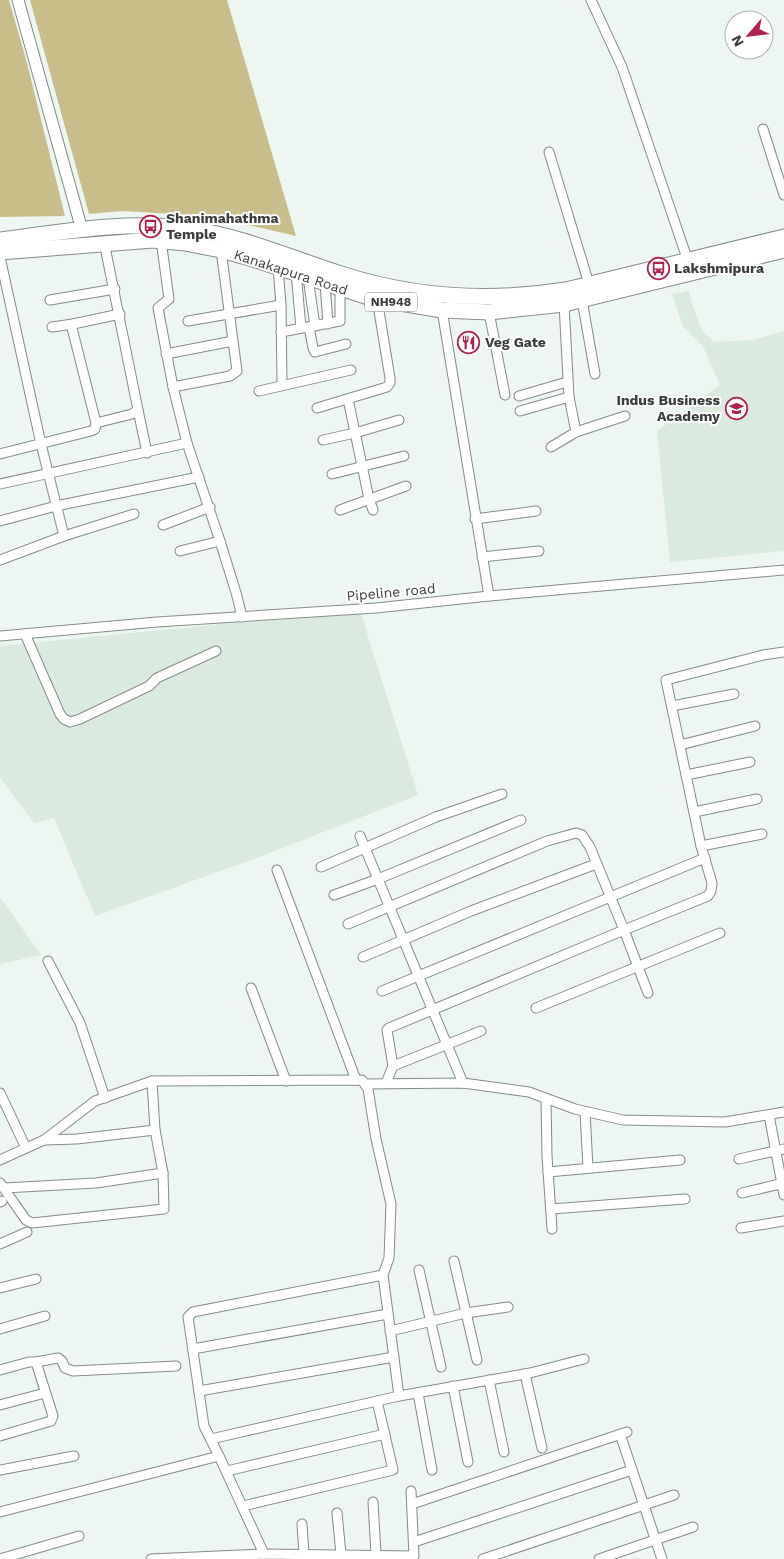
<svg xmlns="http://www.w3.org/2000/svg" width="784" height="1559" viewBox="0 0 784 1559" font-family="'Work Sans',sans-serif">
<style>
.built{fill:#daeadf}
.forest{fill:#c9be89}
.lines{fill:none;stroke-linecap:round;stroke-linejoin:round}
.minor-casing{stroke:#838b85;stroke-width:11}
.tertiary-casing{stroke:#838b85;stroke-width:13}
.trunk-casing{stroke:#838b85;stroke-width:17}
.minor{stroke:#fff;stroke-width:9}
.tertiary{stroke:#fff;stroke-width:11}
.trunk{stroke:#fff;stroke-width:15}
.labels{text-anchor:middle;stroke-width:4;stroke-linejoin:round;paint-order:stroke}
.shield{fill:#fff;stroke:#747776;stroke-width:1}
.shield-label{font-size:12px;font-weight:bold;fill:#393d3b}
.poi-label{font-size:14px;font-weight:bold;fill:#393d3b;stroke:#fff;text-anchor:start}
.street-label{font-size:14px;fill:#393d3b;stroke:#fff}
</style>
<rect width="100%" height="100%" fill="#edf6f0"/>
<g class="built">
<polygon points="689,291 691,301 701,329 714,342 753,340 784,331 784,551 670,562 657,431 720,385 703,346 683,327 672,294"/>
<polygon points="361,614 418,795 262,856 95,916 54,818 34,823 0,778 0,646 244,622"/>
<polygon points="0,898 7,907 41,955 0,964"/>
</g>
<g class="forest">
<polygon points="0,0 9,0 26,59 65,216 0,217"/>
<polygon points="30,0 227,0 296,236 209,216 122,211 89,214"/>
</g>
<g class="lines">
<defs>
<g id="minor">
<polyline points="591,0 622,67 688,261"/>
<polyline points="763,129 784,195"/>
<polyline points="549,152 589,284"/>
<polyline points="161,240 169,299 158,308 173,387 187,443 220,541 237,596 242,617"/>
<polyline points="0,257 41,444 64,536"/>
<polyline points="278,267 281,305 282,385"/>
<polyline points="296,272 301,328"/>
<polyline points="308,278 315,326"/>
<polyline points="325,284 328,324"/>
<polyline points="50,300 115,289"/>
<polyline points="582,300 595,374"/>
<polyline points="564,304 569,397 576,432"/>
<polyline points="442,310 489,596"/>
<polyline points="489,312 505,395"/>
<polyline points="188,321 281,305"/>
<polyline points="52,327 73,324"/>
<polyline points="309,327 313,348 315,352 346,344"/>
<polyline points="281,332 340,321 340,289"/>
<polyline points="166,354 233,341"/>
<polyline points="173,387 230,376 237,371 221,250"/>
<polyline points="259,391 351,370"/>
<polyline points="519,396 567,382"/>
<polyline points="348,399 369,499 373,510"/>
<polyline points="317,408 387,387 390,383 390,378 377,299"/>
<polyline points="138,410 147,453"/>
<polyline points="520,411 569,397"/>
<polyline points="96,423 132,414 138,410 104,242"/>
<polyline points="323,440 355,433 399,420"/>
<polyline points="551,447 576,432 625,416"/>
<polyline points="0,454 91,431 95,429 96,423 72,328 73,324 120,314"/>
<polyline points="332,474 404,456"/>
<polyline points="0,484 187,443"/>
<polyline points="340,510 406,486"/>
<polyline points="475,519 536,511"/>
<polyline points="0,521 56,506 199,477"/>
<polyline points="163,525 210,507"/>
<polyline points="180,551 220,541"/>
<polyline points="482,557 539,551"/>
<polyline points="0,560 64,536 134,514"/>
<polyline points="25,634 60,714 64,719 70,722 80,719 149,686 157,678 216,651"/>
<polyline points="0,636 157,622 376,608 489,596 784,570"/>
<polyline points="672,706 734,694"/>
<polyline points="680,745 755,726"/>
<polyline points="686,775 750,762"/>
<polyline points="694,812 757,799"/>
<polyline points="360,836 463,1083"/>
<polyline points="701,846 762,834"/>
<polyline points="321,867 436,817 502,794"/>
<polyline points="277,870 356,1080"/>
<polyline points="334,895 378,879 521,820"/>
<polyline points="348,924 547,841 576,833 582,835 590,847 624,930 708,896 711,891 712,883 701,846 666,680 763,655 784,652"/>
<polyline points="363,957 471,911 596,864"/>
<polyline points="48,961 80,1023 105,1098"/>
<polyline points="251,988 286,1081"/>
<polyline points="382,991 705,858"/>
<polyline points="536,1008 720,933"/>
<polyline points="393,1066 387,1030 389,1028 624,930 648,993"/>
<polyline points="386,1083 393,1066 481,1031"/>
<polyline points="365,1084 463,1083 529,1092 575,1109 623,1120 725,1122 784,1112"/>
<polyline points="0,1093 26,1148"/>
<polyline points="546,1099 547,1156 552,1229"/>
<polyline points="585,1112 588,1168"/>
<polyline points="769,1115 784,1195"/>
<polyline points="44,1140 77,1139 155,1130"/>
<polyline points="739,1159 784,1149"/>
<polyline points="0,1160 44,1140 95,1101 152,1081 362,1080 368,1089 376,1139 391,1204 389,1258 383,1275"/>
<polyline points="548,1172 680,1160"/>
<polyline points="0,1183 26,1220 32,1223 164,1209 163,1173 155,1130 152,1081"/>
<polyline points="4,1188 96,1183 163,1173"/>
<polyline points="742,1193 784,1183"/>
<polyline points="0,1202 2,1201"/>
<polyline points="551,1209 685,1199"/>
<polyline points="741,1228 784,1221"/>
<polyline points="0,1244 27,1232"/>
<polyline points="454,1261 477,1360"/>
<polyline points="419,1270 441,1367"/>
<polyline points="0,1288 36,1279"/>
<polyline points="0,1329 45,1316"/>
<polyline points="390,1331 466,1313 508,1307"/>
<polyline points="193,1349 388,1314"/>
<polyline points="36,1362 58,1358 62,1361 65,1368 73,1371 176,1366"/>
<polyline points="0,1370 29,1362 36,1362 53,1416 51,1421 0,1436"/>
<polyline points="525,1374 542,1448"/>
<polyline points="489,1380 504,1452"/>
<polyline points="453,1386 468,1462"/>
<polyline points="199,1391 394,1357"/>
<polyline points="418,1393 432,1470"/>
<polyline points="399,1396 530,1373 584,1359"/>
<polyline points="0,1405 45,1393"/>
<polyline points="620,1434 662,1559"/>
<polyline points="219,1456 264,1554"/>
<polyline points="0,1470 74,1456"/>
<polyline points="227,1471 385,1434"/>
<polyline points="373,1502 376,1554"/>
<polyline points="412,1504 627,1432"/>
<polyline points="243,1506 393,1470 377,1401"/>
<polyline points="0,1512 219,1456 204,1426 188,1317 193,1312 383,1275 399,1396 211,1439"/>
<polyline points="337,1513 341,1554"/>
<polyline points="302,1524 304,1554"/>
<polyline points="414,1542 632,1470"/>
<polyline points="0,1559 79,1536"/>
<polyline points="151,1559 264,1554 414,1556 411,1491"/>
<polyline points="483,1559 674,1495"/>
<polyline points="599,1559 693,1527"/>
</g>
<polyline id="tertiary" points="18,0 82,230"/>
<g id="trunk">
<path d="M 0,240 C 62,232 126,220 189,229 C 241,236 291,258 341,274 C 415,298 490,302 566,290 L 784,237"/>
<polyline points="0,252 153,240 185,243 221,250 250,258 371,298 442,310 489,312 564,304 784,250"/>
</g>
</defs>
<use href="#minor" class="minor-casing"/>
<use href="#tertiary" class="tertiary-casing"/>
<use href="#trunk" class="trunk-casing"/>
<use href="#minor" class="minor"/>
<use href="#tertiary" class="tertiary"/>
<use href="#trunk" class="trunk"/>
</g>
<defs>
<symbol id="bus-ring" viewBox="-11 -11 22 22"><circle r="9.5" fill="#fff" stroke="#b1204e" stroke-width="1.5"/><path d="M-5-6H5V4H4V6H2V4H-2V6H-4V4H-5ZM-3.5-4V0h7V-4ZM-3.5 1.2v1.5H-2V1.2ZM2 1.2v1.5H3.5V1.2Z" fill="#b1204e"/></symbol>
<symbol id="restaurant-ring" viewBox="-11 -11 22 22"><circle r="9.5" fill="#fff" stroke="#b1204e" stroke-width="1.5"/><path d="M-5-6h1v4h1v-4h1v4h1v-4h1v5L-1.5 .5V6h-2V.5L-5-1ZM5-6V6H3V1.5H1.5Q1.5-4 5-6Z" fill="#b1204e"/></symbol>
<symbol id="university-ring" viewBox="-11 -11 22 22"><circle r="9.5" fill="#fff" stroke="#b1204e" stroke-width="1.5"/><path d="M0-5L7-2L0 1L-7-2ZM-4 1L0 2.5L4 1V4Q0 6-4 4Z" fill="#b1204e"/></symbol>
</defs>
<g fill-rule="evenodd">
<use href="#bus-ring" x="138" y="214" width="25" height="25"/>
<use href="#bus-ring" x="646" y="256" width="25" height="25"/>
<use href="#restaurant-ring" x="456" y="330" width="25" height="25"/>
<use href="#university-ring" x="724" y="396" width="25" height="25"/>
</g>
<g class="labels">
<rect class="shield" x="365" y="292.5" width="52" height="19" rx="4"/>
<g class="shield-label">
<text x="391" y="306">NH948</text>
</g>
<g class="poi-label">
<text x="166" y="223">Shanimahathma<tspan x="166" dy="16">Temple</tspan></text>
<text x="674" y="273">Lakshmipura</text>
<text x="485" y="347">Veg Gate</text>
<text x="720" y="405" text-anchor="end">Indus Business<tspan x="720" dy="16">Academy</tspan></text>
</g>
<g class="street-label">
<text transform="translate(291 272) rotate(18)" y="5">Kanakapura Road</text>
<text transform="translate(391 592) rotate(-5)" y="5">Pipeline road</text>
</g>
</g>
<g transform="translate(749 35) rotate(242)"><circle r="24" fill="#ffffff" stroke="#b0b1b1"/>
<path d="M0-4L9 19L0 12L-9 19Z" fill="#b1204e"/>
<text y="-8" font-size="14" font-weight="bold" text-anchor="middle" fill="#393d3b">N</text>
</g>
</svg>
